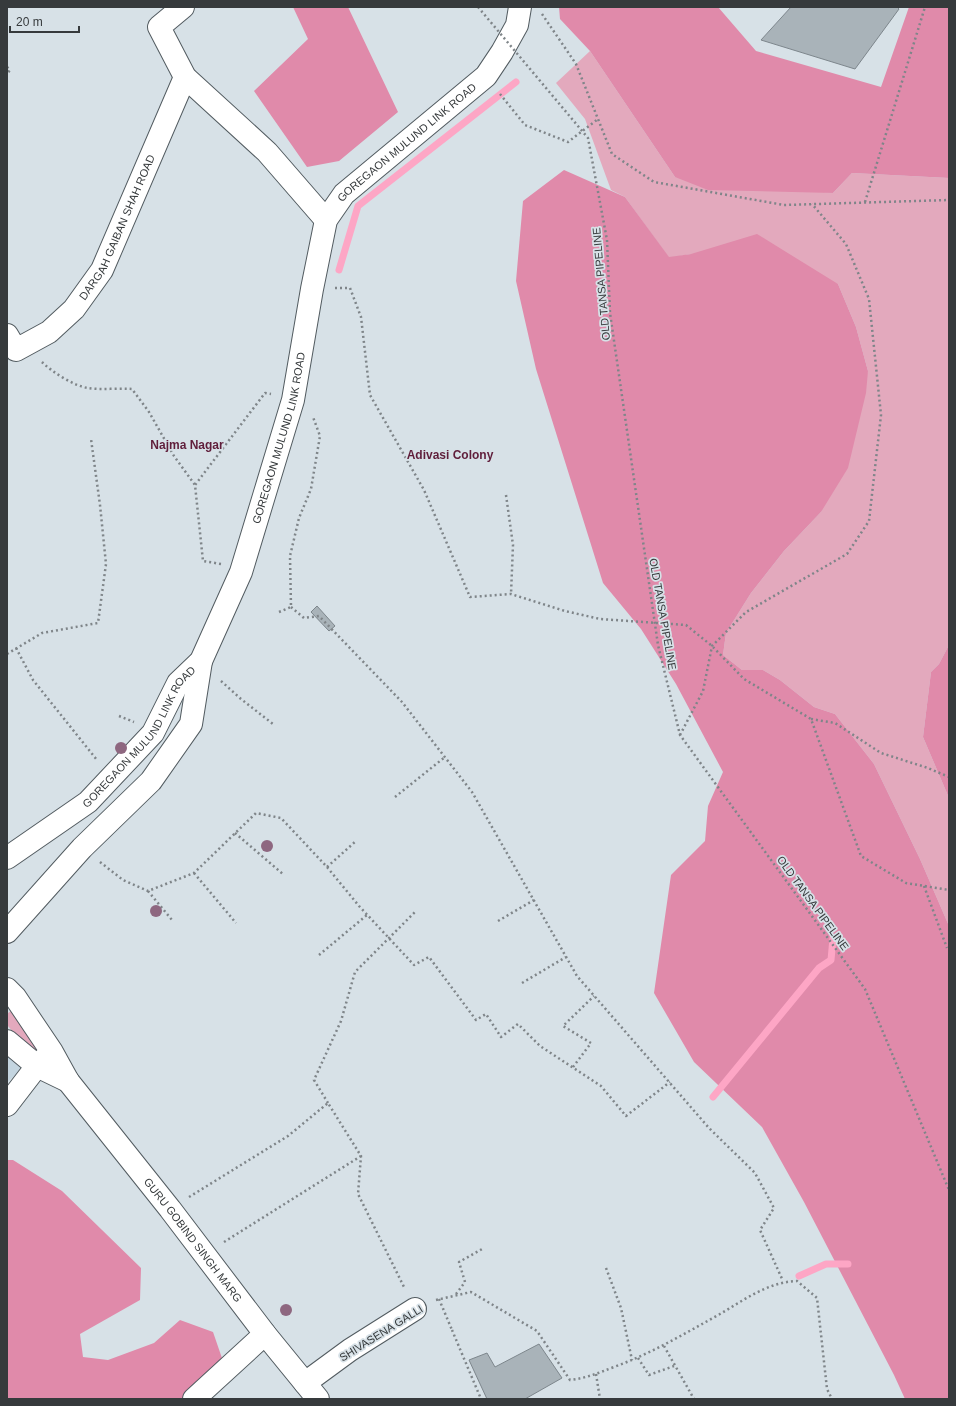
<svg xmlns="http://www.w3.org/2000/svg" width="956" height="1406" viewBox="0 0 956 1406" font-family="Arial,sans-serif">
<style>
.built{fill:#c4d5e0}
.green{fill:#e3a9bd}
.forest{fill:#e08aaa}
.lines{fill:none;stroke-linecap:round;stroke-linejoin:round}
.stream{stroke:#fda6c5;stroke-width:7}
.building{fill:#a9b3b9;stroke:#7d868c}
.minor-casing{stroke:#525b60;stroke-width:24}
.tertiary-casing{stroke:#525b60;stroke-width:24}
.path{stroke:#7f8589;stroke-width:2.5;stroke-dasharray:2 3;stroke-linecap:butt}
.minor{stroke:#fff;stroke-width:22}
.tertiary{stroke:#fff;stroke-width:22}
.path-bridge{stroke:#7f8589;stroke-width:2.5;stroke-dasharray:2 3;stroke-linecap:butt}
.tree{fill:#8e6780}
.labels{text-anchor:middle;stroke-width:3.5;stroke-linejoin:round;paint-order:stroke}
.street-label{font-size:11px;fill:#363a3c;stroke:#d7e1e7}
.neighbourhood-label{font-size:12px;font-weight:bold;fill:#5f1d3a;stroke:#d7e1e7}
</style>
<rect width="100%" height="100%" fill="#d7e1e7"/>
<polygon class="built" points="7,1054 24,1068 7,1082"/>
<g class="green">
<polygon points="590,51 675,177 833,193 852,173 949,178 949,645 939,664 931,672 923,737 949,798 949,926 920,859 874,764 835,714 814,707 780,680 763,670 742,670 723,655 726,633 751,593 784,551 821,512 868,371 856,327 838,284 691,254 669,258 625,197 611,190 585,119 556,83"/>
<polygon points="13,1009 45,1057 24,1044 7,1025 7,1014"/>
</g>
<g class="forest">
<polygon points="293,7 348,7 398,112 339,161 307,167 254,91 308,39"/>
<polygon points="559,7 718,7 756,51 881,87 909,7 949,7 949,178 852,173 833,193 708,190 675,177 590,51 560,19"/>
<polygon points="564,170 625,197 669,257 691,254 757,234 838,284 856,327 868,371 866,393 848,468 821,512 784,551 751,593 726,633 723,655 742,670 763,670 780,680 814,707 835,714 874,764 920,859 949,926 949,1399 905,1399 894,1375 804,1202 762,1127 694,1062 654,993 671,875 705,841 708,806 723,772 676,684 641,629 603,583 536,369 516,281 523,201"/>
<polygon points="949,645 949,798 923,737 931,672 939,664"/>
<polygon points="7,1160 13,1160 62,1191 141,1268 140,1300 80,1334 83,1357 108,1360 154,1343 180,1320 213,1332 224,1364 211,1399 7,1399"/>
</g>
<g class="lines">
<g class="stream">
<polyline points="339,270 358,206 516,82"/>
<polyline points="713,1097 819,968 831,960 833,938"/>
<polyline points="799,1276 826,1264 848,1264"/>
</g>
</g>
<g class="building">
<polygon points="791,7 897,7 899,9 855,69 761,40"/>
<polygon points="317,606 335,626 329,631 311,612"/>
<polygon points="539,1344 562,1378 525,1399 487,1399 469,1360 487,1353 495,1367"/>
</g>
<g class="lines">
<defs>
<g id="minor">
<polyline points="183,7 159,27 185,77 267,152 326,220"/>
<path id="s1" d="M 7,335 L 16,350 L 49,332 L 74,309 L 102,270 L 185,77"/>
<path id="s2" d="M 7,858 L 88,802 L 153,733 L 178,683 L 201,661 L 241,572 L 293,400 L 312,289 L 326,220 L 344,194 L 486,76 L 502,52 L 517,25 L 520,7"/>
<polyline points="7,932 82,848 151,781 191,724 201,661"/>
<polyline points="7,1105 37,1066 51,1052"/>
<polyline points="305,1383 350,1350 415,1309"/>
<polyline points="194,1399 265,1334"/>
</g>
<g id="tertiary">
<path id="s3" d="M 7,989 L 15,997 L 52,1052 L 68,1081 L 170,1209 L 265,1334 L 318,1399"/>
<polyline points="7,1041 37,1066 68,1081"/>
</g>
</defs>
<use href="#minor" class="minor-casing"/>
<use href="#tertiary" class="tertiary-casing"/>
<g class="path">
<polyline points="542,14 576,64 612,154 654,182 784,205 949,200"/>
<polyline points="7,67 10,70 7,74"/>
<polyline points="500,94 525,125 568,142 598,119"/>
<polyline points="865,202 925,7"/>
<polyline points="607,240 610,313 658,645 680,735 865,989 949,1190"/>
<polyline points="335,288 350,288 361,317 370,395 424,490 470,597 511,594 565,611 600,619 686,625 712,646 744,679 811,719 861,856 906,883 949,890"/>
<path d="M 42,362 C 52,372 74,386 88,388 C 102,390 118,388 132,389 L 149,412 L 174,456 L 195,485"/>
<polyline points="506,495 513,545 511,594"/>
<polyline points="221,564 203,561 195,485 265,393 271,394"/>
<polyline points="291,607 304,618 319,616 402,702 472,792 577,976 709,1128 755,1173 774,1208 760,1230 783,1281"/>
<polyline points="279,612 291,607 290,556 299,518 311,489 320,436 313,417"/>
<polyline points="16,648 33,680 97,760"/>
<polyline points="7,654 42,633 98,623 106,564 100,505 91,439"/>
<polyline points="221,681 241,699 273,724"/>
<polyline points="119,716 134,722"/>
<polyline points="811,719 835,723 881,753 928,768 949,777"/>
<polyline points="680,735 703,691 712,646 746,612 847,554 869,521 881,415 869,299 846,244 812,204"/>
<polyline points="395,797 445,757"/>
<polyline points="235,833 284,875"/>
<polyline points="100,862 123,880 148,891 194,873 256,813 281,818 327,867 359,906 414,965 429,957 476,1020 486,1014 501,1037 518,1024 540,1046 601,1086 626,1116 670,1082"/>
<polyline points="327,867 356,841"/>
<polyline points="194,873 236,923"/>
<polyline points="924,886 947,948"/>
<polyline points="148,891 172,920"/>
<polyline points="498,921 534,900"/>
<polyline points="319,955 367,915"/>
<polyline points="522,983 566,957"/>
<polyline points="573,1067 591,1043 563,1026 594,996"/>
<polyline points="328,1103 314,1080 341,1021 355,972 416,911"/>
<polyline points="189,1197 288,1136 328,1103 361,1156 358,1194 405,1289"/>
<polyline points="224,1242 361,1156"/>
<polyline points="606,1268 621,1308 632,1360"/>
<polyline points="456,1294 465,1282 459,1262 484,1248"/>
<polyline points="439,1299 452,1330"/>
<path d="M 436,1300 L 471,1292 L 537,1331 L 570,1380 C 587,1378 598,1373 614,1367 C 652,1353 684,1334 720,1314 C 744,1300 768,1282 797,1281 L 817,1298 L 827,1389 L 832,1399"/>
<polyline points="452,1330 481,1399"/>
<polyline points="664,1346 694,1399"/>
<polyline points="638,1358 649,1375 674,1366"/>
<polyline points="596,1374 600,1399"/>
</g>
<use href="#minor" class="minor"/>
<use href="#tertiary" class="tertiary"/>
<polyline class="path-bridge" points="478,7 588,138 607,240"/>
</g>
<g class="tree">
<circle cx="121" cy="748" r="6"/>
<circle cx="267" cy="846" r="6"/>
<circle cx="156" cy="911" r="6"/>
<circle cx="286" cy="1310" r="6"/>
</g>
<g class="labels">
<g class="street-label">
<text dy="4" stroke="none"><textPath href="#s2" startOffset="854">GOREGAON MULUND LINK ROAD</textPath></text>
<text dy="4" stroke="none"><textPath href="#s1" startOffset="182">DARGAH GAIBAN SHAH ROAD</textPath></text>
<text transform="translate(601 284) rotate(-95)" y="4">OLD TANSA PIPELINE</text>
<text dy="4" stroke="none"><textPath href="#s2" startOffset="518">GOREGAON MULUND LINK ROAD</textPath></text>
<text transform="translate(663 614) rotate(80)" y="4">OLD TANSA PIPELINE</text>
<text dy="4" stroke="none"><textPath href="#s2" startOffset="182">GOREGAON MULUND LINK ROAD</textPath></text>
<text transform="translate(813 903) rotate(54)" y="4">OLD TANSA PIPELINE</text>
<text dy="4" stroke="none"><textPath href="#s3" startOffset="313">GURU GOBIND SINGH MARG</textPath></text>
<text transform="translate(381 1333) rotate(-32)" y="4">SHIVASENA GALLI</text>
</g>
<g class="neighbourhood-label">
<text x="187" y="449">Najma Nagar</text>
<text x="450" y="459">Adivasi Colony</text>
</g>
</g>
<rect width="956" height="1406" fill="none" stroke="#363a3c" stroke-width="16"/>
<path d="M10 26v6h69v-6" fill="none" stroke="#363a3c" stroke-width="2"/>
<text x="16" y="26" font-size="12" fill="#363a3c" stroke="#d7e1e7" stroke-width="3" paint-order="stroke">20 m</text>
</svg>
